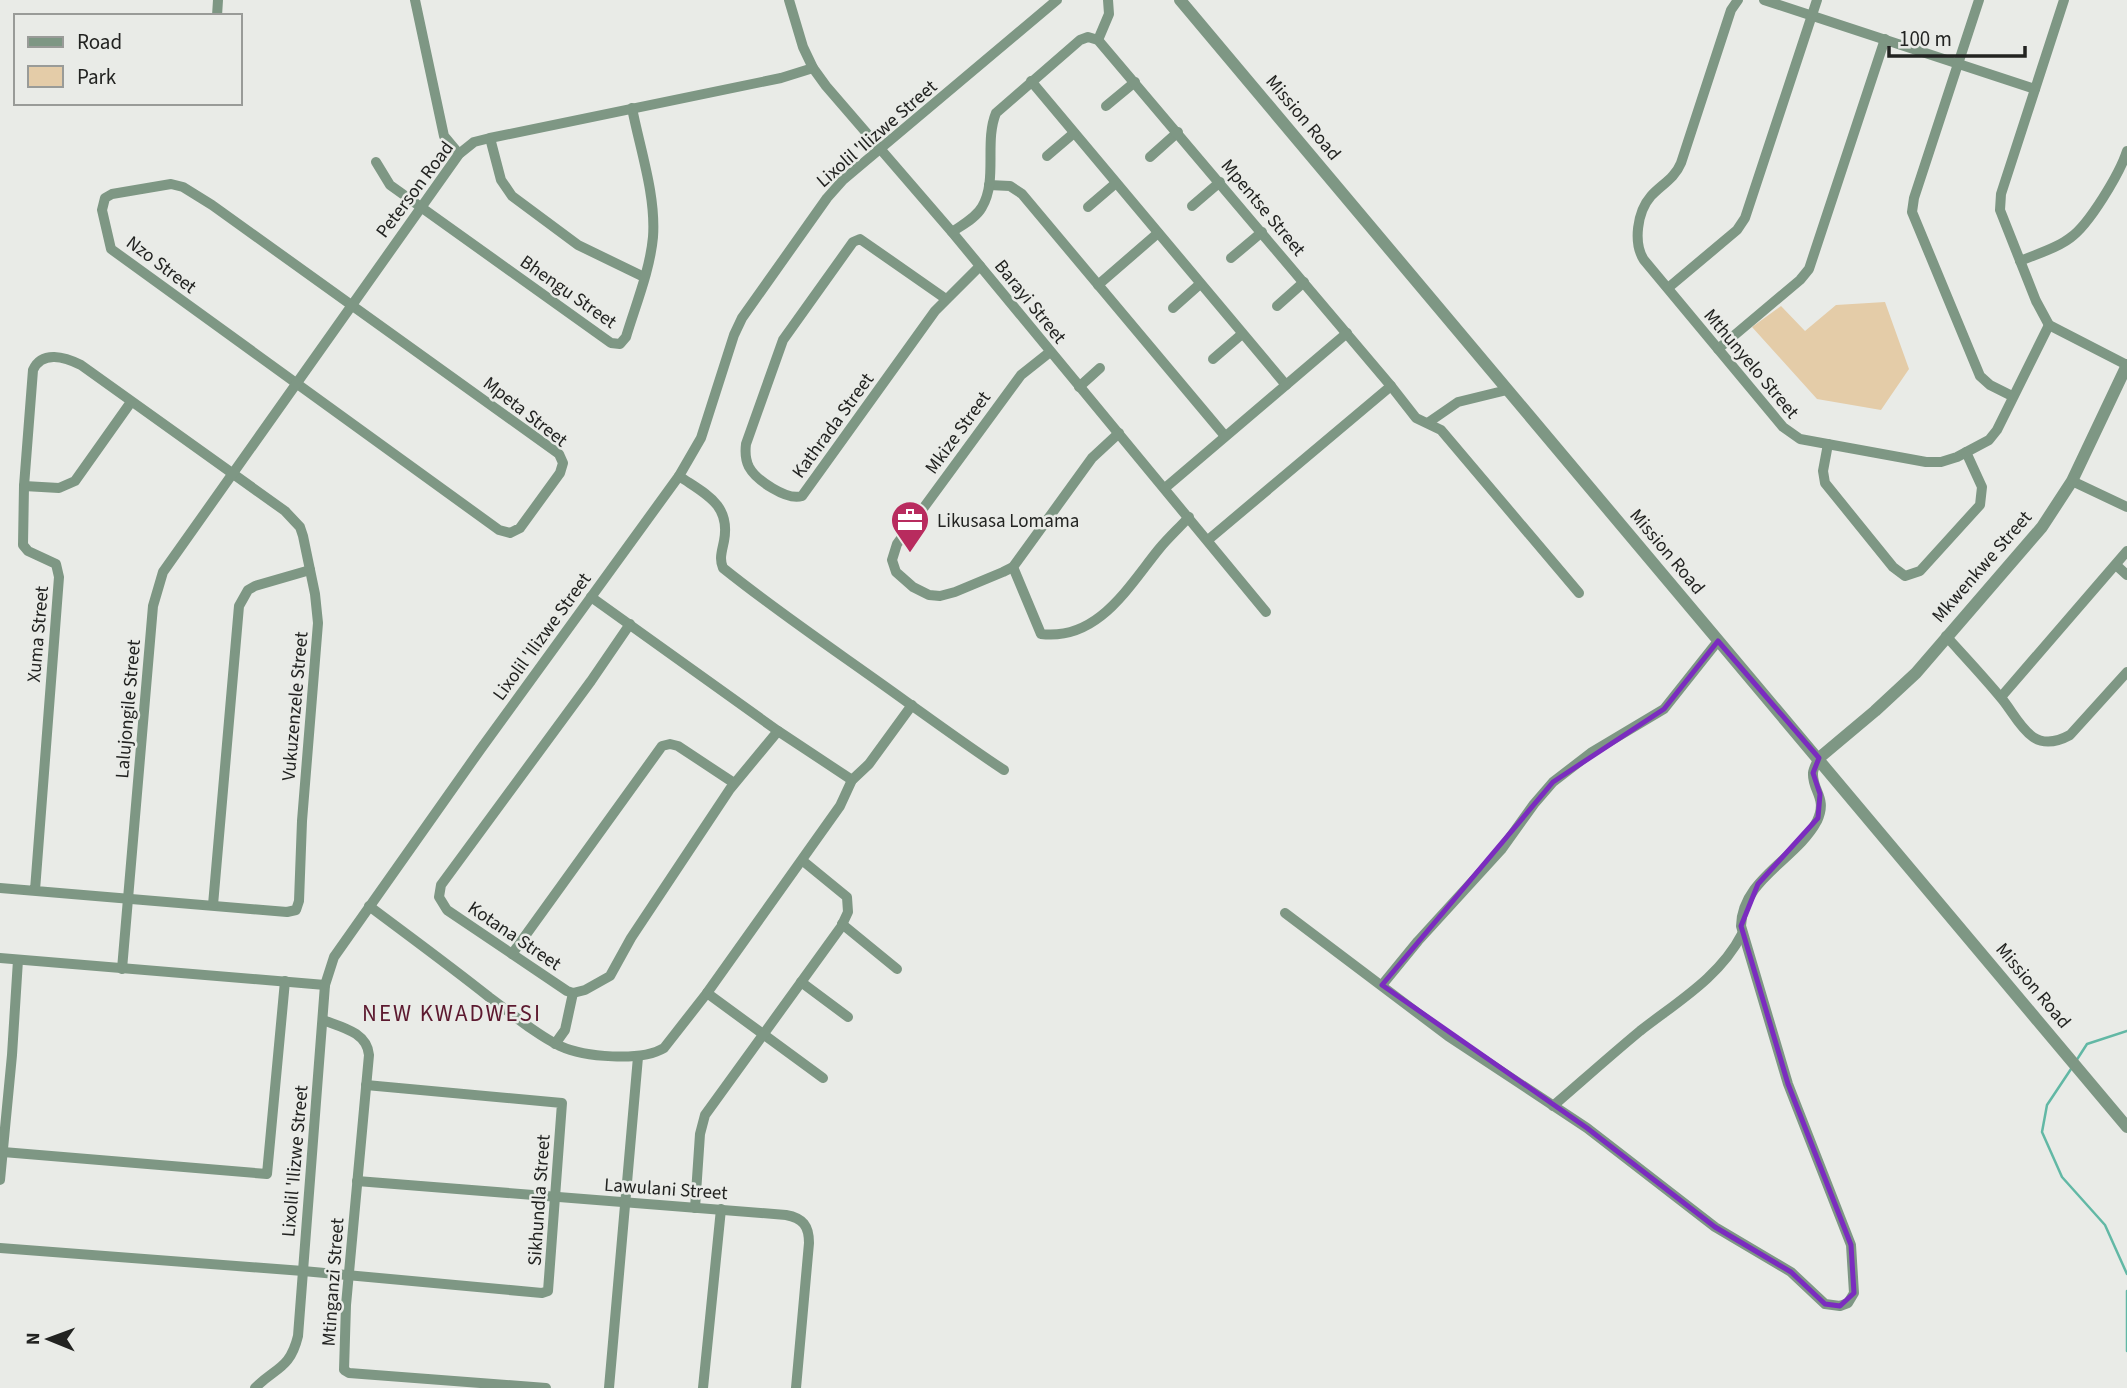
<svg xmlns="http://www.w3.org/2000/svg" width="2127" height="1388" viewBox="0 0 2127 1388" font-family="'Source Sans 3',sans-serif">
<style>
.green{fill:#e4cca8}
.lines{fill:none;stroke-linecap:round;stroke-linejoin:round}
.stream{stroke:#62b8a5;stroke-width:2.5}
.minor{stroke:#7e9784;stroke-width:10}
.tertiary{stroke:#7e9784;stroke-width:12}
.marked{fill:none;stroke:#7b2cbf;stroke-width:5;stroke-linejoin:round}
.labels{text-anchor:middle;stroke-width:5;stroke-linejoin:round;paint-order:stroke}
.street-label{font-size:19px;fill:#222321;stroke:#e9ebe7}
.poi-label{font-size:19px;fill:#222321;stroke:#e9ebe7;text-anchor:start}
.quarter-label{font-size:23px;letter-spacing:2px;fill:#5c192f;stroke:#e9ebe7}
</style>
<rect width="100%" height="100%" fill="#e9ebe7"/>
<polygon class="green" points="1885,302 1909,369 1881,410 1817,399 1752,327 1781,306 1805,331 1836,305"/>
<g class="lines">
<g class="stream">
<polyline points="2076,1061 2087,1044 2127,1031"/>
<polyline points="2071,1069 2047,1105 2042,1132 2062,1177 2105,1225 2127,1274"/>
<polyline points="2127,1291 2127,1351"/>
</g>
<g class="minor">
<polyline points="415,0 444,136 459,154"/>
<polyline points="789,0 803,47 813,68 826,86 952,232 1266,612"/>
<path d="M 1738,0 L 1731,10 L 1681,163 C 1675,178 1661,185 1651,196 C 1637,212 1633,243 1644,260 L 1783,427 L 1800,439 L 1926,462 L 1941,462 L 1957,457 L 1989,440 L 1997,430 L 2049,325"/>
<polyline points="1764,0 2035,89"/>
<polyline points="1979,0 1914,198 1912,212 1980,376 1990,385 2012,396"/>
<polyline points="2064,0 2001,194 2000,210 2036,301 2049,325 2127,365"/>
<polyline points="217,16 218,0"/>
<polyline points="1098,40 1109,14 1108,0"/>
<polyline points="1031,81 1286,385"/>
<polyline points="1106,106 1135,82"/>
<polyline points="490,138 501,180 512,196 578,245 644,277"/>
<polyline points="1047,156 1074,133"/>
<polyline points="1150,157 1178,132"/>
<path d="M 376,162 L 390,185 L 611,343 L 620,344 L 626,337 C 636,304 650,270 653,237 C 656,195 640,149 632,108"/>
<polygon points="171,184 183,187 212,205 559,454 563,463 560,473 520,528 510,533 499,530 111,249 102,210 105,198 112,194"/>
<polyline points="989,185 1010,186 1022,194 1225,436"/>
<polyline points="1192,206 1220,182"/>
<polyline points="1088,207 1116,183"/>
<path d="M 952,232 C 962,225 976,218 982,207 C 998,180 984,142 996,113 L 1080,40 L 1088,37 L 1098,40 L 1391,386 L 1416,418 L 1441,430 L 1579,593"/>
<polyline points="1231,258 1262,232"/>
<path d="M 2020,261 C 2036,254 2056,249 2070,238 C 2089,225 2120,173 2127,151"/>
<polyline points="1098,285 1158,233"/>
<polyline points="1668,288 1737,230 1745,218 1817,0"/>
<path d="M 946,299 L 860,239 L 853,242 L 783,340 L 746,444 C 745,452 745,459 749,467 C 756,480 787,501 802,496 L 935,311 L 980,266"/>
<polyline points="1277,306 1304,282"/>
<polyline points="1173,308 1200,284"/>
<polyline points="1718,349 1800,280 1809,269 1885,39"/>
<polyline points="1050,352 1021,375 897,544 892,560 896,572 913,587 929,595 940,596 955,592 1003,572 1013,567 1021,556 1092,458 1119,433"/>
<polyline points="1213,359 1242,334"/>
<polyline points="1079,387 1100,368"/>
<polyline points="1429,422 1458,402 1507,390"/>
<polyline points="1828,444 1823,471 1825,483 1893,567 1905,576 1920,571 1980,505 1982,487 1966,452"/>
<path d="M 679,476 C 705,494 731,504 724,541 C 722,551 719,559 723,568 C 784,617 848,659 911,705 C 942,727 972,749 1004,770"/>
<polyline points="2072,481 2127,507"/>
<polyline points="24,486 59,488 75,481 131,402"/>
<polyline points="1165,488 1347,333"/>
<polyline points="1208,540 1391,386"/>
<polyline points="2116,565 2127,575"/>
<path d="M 1013,567 L 1041,634 C 1098,641 1128,587 1159,549 C 1168,538 1179,528 1189,517"/>
<polyline points="591,597 778,731 852,780"/>
<polyline points="630,624 591,681 441,885 439,897 447,910 567,991 573,993 585,990 610,976 631,938 730,789 778,731"/>
<path d="M 1946,636 C 1965,657 1984,677 2002,699 C 2012,711 2020,728 2033,737 C 2045,745 2059,741 2070,735 L 2127,672"/>
<polyline points="2001,697 2127,551"/>
<path d="M 0,888 L 287,912 L 296,910 L 299,901 L 302,821 L 318,623 L 315,594 L 303,536 L 300,527 L 285,511 L 81,365 C 65,357 42,350 33,370 L 24,486 L 23,545 L 28,551 L 56,564 L 59,577 L 35,890"/>
<polyline points="213,905 239,606 248,590 255,586 310,570"/>
<path d="M 369,906 C 409,936 450,966 489,997 C 511,1013 535,1034 560,1046 C 584,1057 641,1062 664,1048 L 707,993 L 840,806 L 852,780 L 869,764 L 912,705"/>
<path d="M 1285,913 L 1448,1036 L 1587,1128 L 1715,1227 L 1791,1272 L 1825,1304 L 1840,1306 L 1848,1303 L 1854,1293 L 1851,1245 L 1788,1084 L 1741,926 C 1742,879 1797,859 1817,821 C 1828,798 1812,791 1813,773 C 1813,769 1817,762 1819,758"/>
<polyline points="842,924 897,969"/>
<polyline points="512,954 662,746 670,744 678,746 734,783"/>
<polyline points="0,958 325,985"/>
<polyline points="122,969 153,606 163,572 459,154 474,142 490,138 781,78 813,68"/>
<polyline points="801,982 848,1017"/>
<polyline points="1382,985 1418,941 1501,850 1534,804 1553,782 1592,752 1664,709 1718,641"/>
<polyline points="707,993 823,1078"/>
<path d="M 323,1020 C 341,1027 367,1032 369,1055 L 346,1305 L 344,1370 L 349,1373 L 546,1388"/>
<polyline points="555,1044 565,1030 573,993"/>
<path d="M 1553,1106 C 1582,1081 1611,1055 1640,1031 C 1677,1002 1720,977 1742,934"/>
<polyline points="3,1152 267,1174 285,981"/>
<polyline points="0,1180 12,1055 18,960"/>
<path d="M 357,1181 L 786,1215 C 803,1218 809,1226 809,1243 L 796,1388"/>
<polyline points="695,1208 700,1134 705,1115 841,927 848,912 847,897 803,861"/>
<polyline points="0,1248 303,1271 542,1293 548,1291 562,1103 366,1085"/>
<path d="M 255,1388 C 276,1367 290,1369 298,1336 L 325,985 L 334,957 L 480,750 L 679,476 L 701,438 L 734,335 L 742,318 L 827,198 L 843,180 L 1057,0"/>
<polyline points="609,1388 638,1057"/>
<polyline points="703,1388 721,1209"/>
</g>
<g class="tertiary">
<polyline points="1180,0 2127,1127"/>
<polyline points="1819,758 1875,711 1916,673 2042,527 2072,481 2127,365"/>
</g>
</g>
<path class="marked" d="M 1718,641 L 1819,758 L 1813,773 L 1820,794 L 1818,818 L 1758,884 L 1741,926 L 1788,1084 L 1851,1245 L 1854,1293 L 1840,1306 L 1825,1304 L 1791,1272 L 1715,1227 L 1587,1128 L 1382,985 L 1553,782 L 1664,709 Z"/>
<defs>
<symbol id="office-pin" viewBox="-11 -11 22 30"><path d="M0 17L-7.5 6A9.5 9.5 0 1 1 7.5 6Z" fill="#b82b5e" stroke="#e9ebe7"/><path d="M-6-3h4V-5.5h4V-3h4V5H-6ZM-1-4.5V-3h2v-1.5ZM-6 0V1H6V0Z" fill="#fff"/></symbol>
</defs>
<g fill-rule="evenodd">
<use href="#office-pin" x="888" y="498" width="44" height="60"/>
</g>
<g class="labels">
<g class="street-label">
<text transform="translate(1304 117) rotate(50)" y="7">Mission Road</text>
<text transform="translate(876 133) rotate(-41)" y="7">Lixolil 'Ilizwe Street</text>
<text transform="translate(414 189) rotate(-53)" y="7">Peterson Road</text>
<text transform="translate(1264 207) rotate(50)" y="7">Mpentse Street</text>
<text transform="translate(162 264) rotate(37)" y="7">Nzo Street</text>
<text transform="translate(569 291) rotate(35)" y="7">Bhengu Street</text>
<text transform="translate(1031 301) rotate(51)" y="7">Barayi Street</text>
<text transform="translate(1752 363) rotate(50)" y="7">Mthunyelo Street</text>
<text transform="translate(526 411) rotate(38)" y="7">Mpeta Street</text>
<text transform="translate(832 425) rotate(-54)" y="7">Kathrada Street</text>
<text transform="translate(957 432) rotate(-54)" y="7">Mkize Street</text>
<text transform="translate(1668 551) rotate(50)" y="7">Mission Road</text>
<text transform="translate(1981 566) rotate(-49)" y="7">Mkwenkwe Street</text>
<text transform="translate(37 634) rotate(-85)" y="7">Xuma Street</text>
<text transform="translate(541 636) rotate(-54)" y="7">Lixolil 'Ilizwe Street</text>
<text transform="translate(294 706) rotate(-85)" y="7">Vukuzenzele Street</text>
<text transform="translate(127 709) rotate(-85)" y="7">Lalujongile Street</text>
<text transform="translate(515 935) rotate(34)" y="7">Kotana Street</text>
<text transform="translate(2034 985) rotate(50)" y="7">Mission Road</text>
<text transform="translate(294 1161) rotate(-85)" y="7">Lixolil 'Ilizwe Street</text>
<text transform="translate(666 1188) rotate(4)" y="7">Lawulani Street</text>
<text transform="translate(538 1200) rotate(-86)" y="7">Sikhundla Street</text>
<text transform="translate(332 1282) rotate(-86)" y="7">Mtinganzi Street</text>
</g>
<g class="poi-label">
<text x="937" y="527">Likusasa Lomama</text>
</g>
<g class="quarter-label">
<text x="452" y="1021">NEW KWADWESI</text>
</g>
</g>
<rect x="14" y="14" width="228" height="91" fill="#e9ebe7" stroke="#999b98" stroke-width="2"/>
<rect x="28" y="37" width="35" height="10" fill="#7e9784" stroke="#999b98" stroke-width="2"/>
<text x="77" y="49" font-size="21" fill="#222321">Road</text>
<rect x="28" y="66" width="35" height="21" fill="#e4cca8" stroke="#999b98" stroke-width="2"/>
<text x="77" y="84" font-size="21" fill="#222321">Park</text>
<g transform="translate(49 1339) rotate(271)" stroke="#e9ebe7" stroke-width="5" paint-order="stroke">
<path d="M0-5L12 26L0 18L-12 26Z" fill="#222321"/>
<text y="-10" font-size="19" font-weight="bold" text-anchor="middle" fill="#222321">N</text>
</g>
<path d="M1889 46v10h136v-10" fill="none" stroke="#222321" stroke-width="3.5"/>
<text x="1899" y="46" font-size="21" fill="#222321" stroke="#e9ebe7" stroke-width="5" paint-order="stroke">100 m</text>
</svg>
